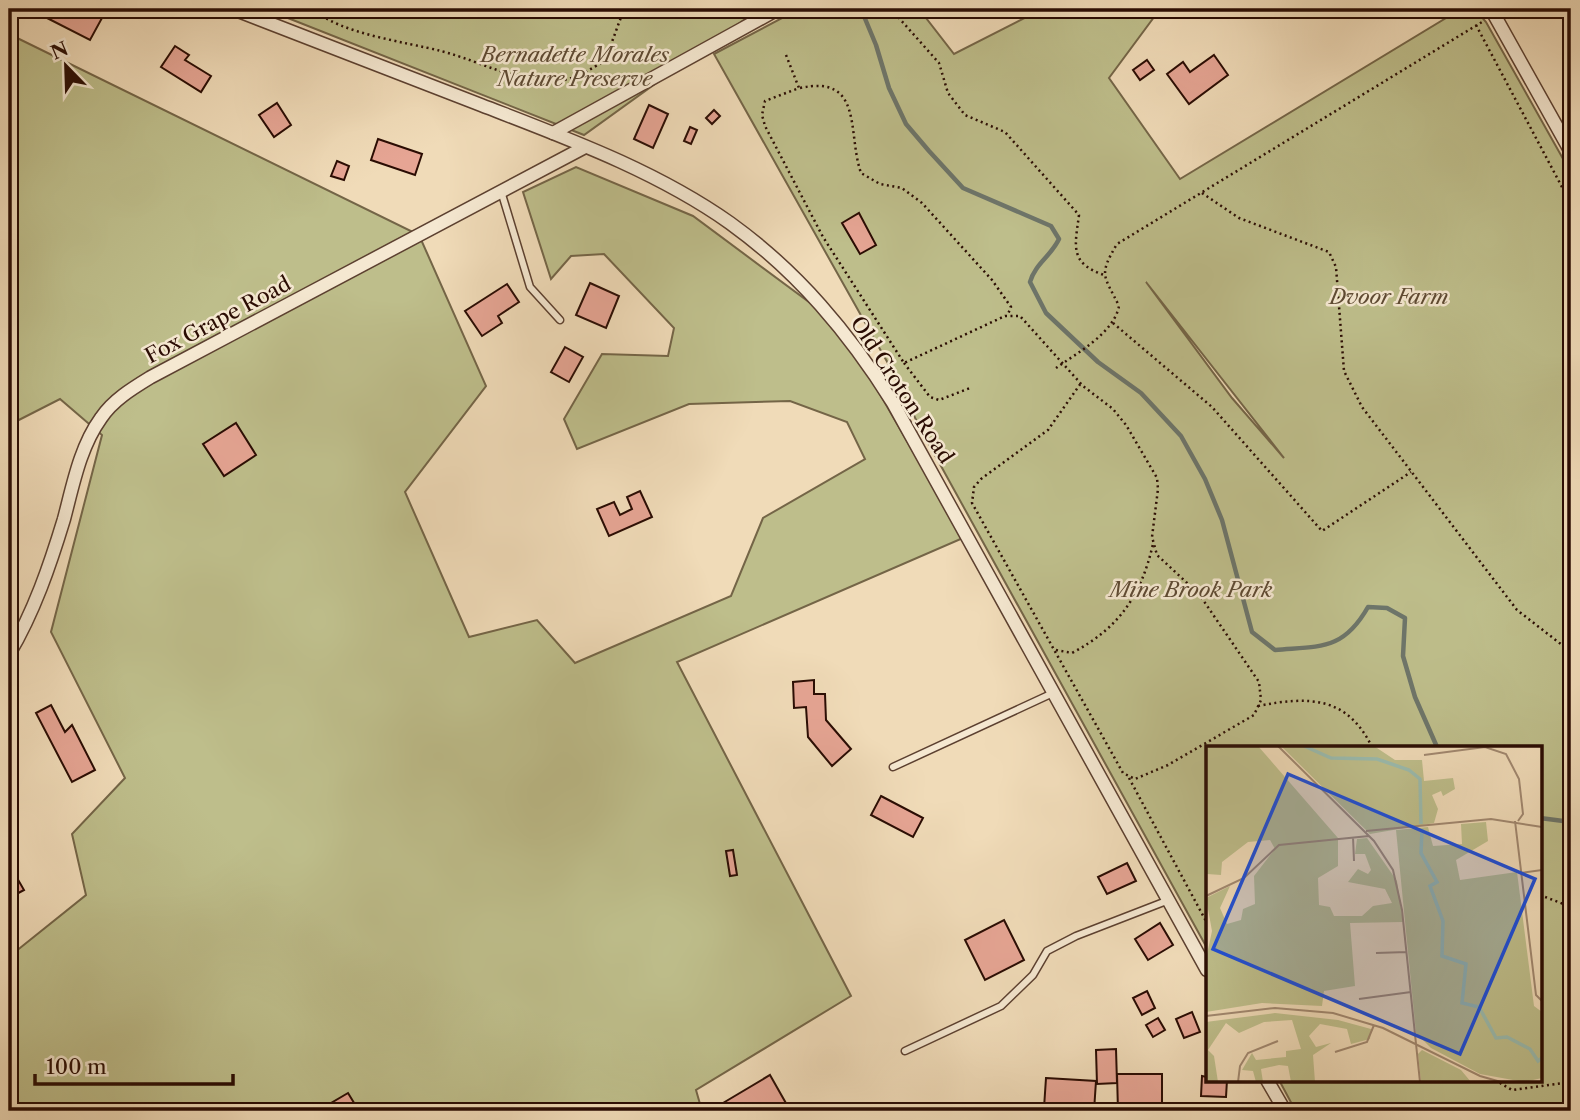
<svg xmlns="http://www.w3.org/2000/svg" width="1580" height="1120" viewBox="0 0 1580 1120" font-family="'Libre Caslon Text',serif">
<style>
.green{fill:#bebe8b;stroke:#746547;stroke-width:2;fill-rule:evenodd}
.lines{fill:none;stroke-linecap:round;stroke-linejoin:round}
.stream{stroke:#6d756a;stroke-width:4.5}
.building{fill:#e6a594;stroke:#2a0c03;stroke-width:2}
.lane-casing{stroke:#5c4030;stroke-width:9}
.street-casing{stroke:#5c4030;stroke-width:15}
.path{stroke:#2a0c03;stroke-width:2.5;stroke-dasharray:2 3.5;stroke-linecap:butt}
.lane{stroke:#f5e8d1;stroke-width:6}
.street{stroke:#f5e8d1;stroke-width:12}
.labels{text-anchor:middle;stroke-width:5;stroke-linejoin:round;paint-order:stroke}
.park-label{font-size:21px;font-style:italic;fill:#5e4a33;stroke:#f5e8d1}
.street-label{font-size:21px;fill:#2a0c03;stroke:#f5e8d1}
.inset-river{fill:none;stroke:#9abbae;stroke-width:3.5}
.inset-road{fill:none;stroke:#a18870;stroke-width:2}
.view{fill:#1d4ed8;fill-opacity:0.15;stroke:#1d4ed8;stroke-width:3.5}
.inset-edge{fill:none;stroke:#2a0c03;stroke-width:3.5}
</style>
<rect width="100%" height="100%" fill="#f0dbb8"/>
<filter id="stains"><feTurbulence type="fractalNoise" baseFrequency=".00286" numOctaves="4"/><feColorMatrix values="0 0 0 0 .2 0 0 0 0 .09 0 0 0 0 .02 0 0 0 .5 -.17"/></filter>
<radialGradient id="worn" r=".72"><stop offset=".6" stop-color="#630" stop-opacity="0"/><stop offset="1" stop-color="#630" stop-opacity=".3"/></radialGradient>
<g class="green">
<polygon points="265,9 759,9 584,135"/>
<path d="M 799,9 L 919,9 L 954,54 L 1042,9 L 1160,9 L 1109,78 L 1180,179 L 1461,9 L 1475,9 L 1486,22 L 1571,173 L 1571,1111 L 1301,1111 L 1294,1108 L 1279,1080 L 1540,1080 L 1540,747 L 1207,747 L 1207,948 L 920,428 L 894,374 L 714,54 ZM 1146,282 L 1284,458 L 1232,398 Z"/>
<polygon points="9,34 419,235 486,386 405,492 469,637 537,620 575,663 731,596 763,518 865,459 847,422 790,401 689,404 577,449 564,419 602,354 668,356 674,328 604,254 571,256 551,279 523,192 576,167 693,216 840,325 963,538 677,662 851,996 696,1090 702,1111 9,1111 9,947 15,952 86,895 72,834 125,778 51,632 102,435 60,399 9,425"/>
</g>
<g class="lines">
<g class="stream">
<path d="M 861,9 L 876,45 L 889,88 L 906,124 L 929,151 L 963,188 L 1051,226 L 1059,239 C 1051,256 1035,264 1030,282 L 1046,313 L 1098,362 L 1141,393 L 1181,436 L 1205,479 L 1222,520 L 1252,632 L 1275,650 C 1320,646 1343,651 1368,607 L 1387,608 L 1405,618 L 1403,656 L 1415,697 L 1437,747"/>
<polyline points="1540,818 1571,822"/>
</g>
</g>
<g class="building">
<polygon points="52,9 71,9 84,16 86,10 102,18 90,40 47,18"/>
<polygon points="1371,9 1389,9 1376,17"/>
<polygon points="175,46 189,55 185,60 211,76 201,92 161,67"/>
<polygon points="1214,55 1228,75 1189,104 1167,74 1183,62 1190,72"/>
<polygon points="1147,60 1154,70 1140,80 1133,70"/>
<polygon points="277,103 291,125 274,137 259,115"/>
<polygon points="649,105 668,114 653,148 634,139"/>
<polygon points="714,110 720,116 712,124 706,118"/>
<polygon points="690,127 697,130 691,144 684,141"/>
<polygon points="378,139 422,154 415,175 371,160"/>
<polygon points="337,161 349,166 344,180 331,176"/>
<polygon points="859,213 876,245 860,254 842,223"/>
<polygon points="590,283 619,296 606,328 576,315"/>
<polygon points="507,284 519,302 498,316 502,323 482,336 465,311"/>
<polygon points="565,347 583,357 569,382 551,372"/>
<polygon points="236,423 256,455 224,476 203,444"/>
<polygon points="9,481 13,481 10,531 9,531"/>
<polygon points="640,491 652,517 609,536 597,509 614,502 620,515 632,509 627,497"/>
<polygon points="814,680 814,694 825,694 826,720 851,749 832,766 808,737 806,707 794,708 793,682"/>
<polygon points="51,705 65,732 72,725 95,770 72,782 36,713"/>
<polygon points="881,796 923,818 913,837 871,815"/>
<polygon points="733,850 737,875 730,876 726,851"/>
<polygon points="1127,863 1136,881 1107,894 1098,877"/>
<polygon points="9,864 24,890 9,898"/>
<polygon points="1004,920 1024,960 985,980 965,940"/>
<polygon points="1160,923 1173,945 1148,960 1135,939"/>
<polygon points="1147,991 1155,1008 1142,1015 1133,998"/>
<polygon points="1192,1012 1200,1032 1184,1038 1176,1019"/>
<polygon points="1158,1018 1165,1030 1153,1037 1146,1025"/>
<polygon points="1116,1049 1117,1083 1097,1084 1096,1050"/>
<polygon points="1117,1074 1162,1074 1162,1111 1118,1111"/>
<polygon points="770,1075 787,1105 777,1111 728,1111 723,1103"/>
<polygon points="1202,1076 1207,1077 1207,1080 1227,1080 1226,1097 1201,1096"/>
<polygon points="1046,1078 1096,1081 1094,1111 1044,1108"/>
<polygon points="348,1093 359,1111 322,1111 321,1109"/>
</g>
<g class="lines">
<defs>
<g id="lane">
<polyline points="501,191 530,287 560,320"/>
<polyline points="893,767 1053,693"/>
<polyline points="905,1051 1001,1006 1033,975 1047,951 1076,936 1169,900"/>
</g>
<g id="street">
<path d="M 233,9 C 316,41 399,73 481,105 C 566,138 655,170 730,223 C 798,272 849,333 893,403 L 1207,970"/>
<polyline points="1491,9 1571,152"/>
<polyline points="553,133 778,9"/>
<path d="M 9,654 C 34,612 50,565 64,519 C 73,485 80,447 101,418 C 113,400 133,388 151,377 L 585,147"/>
<polyline points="1267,1080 1285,1111"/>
</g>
</defs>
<use href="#lane" class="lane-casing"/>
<use href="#street" class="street-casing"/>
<g class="path">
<path d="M 313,9 C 340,34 406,42 441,51 C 486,63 512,82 561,80 C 575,80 593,67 605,61 L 624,9"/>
<polyline points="712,9 719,9"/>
<path d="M 891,9 L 939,63 L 948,93 L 965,115 L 1005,132 L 1079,215 C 1075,246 1069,263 1104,275"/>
<polyline points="1476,25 1571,204"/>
<polyline points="786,55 799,88 765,101 762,115 765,126 823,237 904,363 1005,316 1020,316 1083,386 1113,409 1126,425 1157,478 1158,489 1152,537 1157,555 1199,594 1259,682 1261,700 1254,715 1168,765 1135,779 1123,773 972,503 974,487 981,479 1048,430 1081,383"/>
<path d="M 800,88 C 864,74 847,133 861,173 L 880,184 L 902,188 L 922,203 L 992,280 L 1011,307 L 1008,314"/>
<polyline points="1202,193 1239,218 1329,252 1336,267 1344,371 1362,407 1517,610 1571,652"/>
<polyline points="1113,323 1212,407 1322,531 1411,472"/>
<polyline points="904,363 930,397 939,400 970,388"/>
<path d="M 1056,368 C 1077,353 1114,333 1119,306 C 1104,275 1098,276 1117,244 L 1482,22"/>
<path d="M 1056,650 L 1072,653 C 1119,628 1141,596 1153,544"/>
<path d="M 1258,706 C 1309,696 1347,696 1372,747"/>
<polyline points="1129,778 1207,923"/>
<polyline points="1540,895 1571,907"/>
<polyline points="1495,1080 1512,1090 1571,1082"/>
</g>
<use href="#lane" class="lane"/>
<use href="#street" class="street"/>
</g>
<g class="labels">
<g class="park-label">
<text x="575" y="62">Bernadette Morales<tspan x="575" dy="24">Nature Preserve</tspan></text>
<text x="1389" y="304">Dvoor Farm</text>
<text x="1191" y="597">Mine Brook Park</text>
</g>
<g class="street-label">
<text transform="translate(218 320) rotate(-28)" y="7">Fox Grape Road</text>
<text transform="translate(902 390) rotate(57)" y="7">Old Croton Road</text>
</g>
</g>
<g transform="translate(1206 746)">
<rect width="336" height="336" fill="#f0dbb8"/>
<path d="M 0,0 L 52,0 L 132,92 L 132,120 L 112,132 L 113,159 L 124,161 L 128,170 L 156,170 L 167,160 L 186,157 L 179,143 L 142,136 L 152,123 L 162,128 L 165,124 L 159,108 L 149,108 L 151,93 L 161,92 L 191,135 L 197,176 L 144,177 L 149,240 L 118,245 L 116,260 L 56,257 L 0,266 L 0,213 L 6,185 L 0,152 L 24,140 L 14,162 L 21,178 L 35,174 L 37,163 L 49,158 L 48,130 L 69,103 L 64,94 L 42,96 L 16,116 L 15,129 L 1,128 ZM 75,0 L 168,0 L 189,14 L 216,14 L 218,35 L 247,32 L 249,43 L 237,50 L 235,45 L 226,49 L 232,63 L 228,77 L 164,88 ZM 280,76 L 282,95 L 250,114 L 254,134 L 311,126 L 328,260 L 336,266 L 336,332 L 318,336 L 274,328 L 225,302 L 210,287 L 190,84 L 222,81 L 227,100 L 256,98 L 255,78 ZM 69,267 L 132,274 L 165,283 L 164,293 L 145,298 L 141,283 L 114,278 L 103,290 L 110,301 L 125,297 L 107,309 L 109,336 L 85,336 L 82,320 L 73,319 L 55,323 L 57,336 L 50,336 L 47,325 L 36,324 L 46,307 L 50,314 L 80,311 L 80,305 L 95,303 L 86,274 L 58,276 L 33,287 L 20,277 L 2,304 L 8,310 L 12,336 L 0,336 L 0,276 ZM 216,304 L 255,324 L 265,336 L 215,336 L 212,308 Z" fill="#bebe8b"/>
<path class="inset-river" d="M 98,0 L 125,12 L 171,13 L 203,24 L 214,33 L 215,78M 216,83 L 215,107 L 231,136 L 224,140 L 237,175 L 236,210 L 260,218 L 256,257 L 273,261 L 290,292 L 301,291 L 324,303 L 332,315 L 336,312"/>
<path class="inset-road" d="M 72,0 L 168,95 L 187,124 L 196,164 L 214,336M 218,9 L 279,1 L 300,8 L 313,33 L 317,68 L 312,75M 309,75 L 330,249 L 336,255M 160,85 L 285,73 L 336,81M 147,91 L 148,115M 314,127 L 336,124M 0,150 L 38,132 L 73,99 L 163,90M 170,207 L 201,206M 153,253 L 205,246M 0,270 L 69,262 L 127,267 L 177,282 L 274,330 L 295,336M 129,306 L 161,296 L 168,279M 32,336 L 34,320 L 42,307 L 72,295"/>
<path class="view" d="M 82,28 L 329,133 L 254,308 L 7,203 Z"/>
<rect width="336" height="336" class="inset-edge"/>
</g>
<rect width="1580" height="1120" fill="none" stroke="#f0dbb8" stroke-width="35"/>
<rect x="10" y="10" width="1559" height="1099" fill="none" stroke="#2a0c03" stroke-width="3.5"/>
<rect x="18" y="18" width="1545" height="1085" fill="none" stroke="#2a0c03" stroke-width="2"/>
<g transform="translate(66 66) rotate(337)" stroke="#f5e8d1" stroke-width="5" paint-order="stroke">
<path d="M0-5L12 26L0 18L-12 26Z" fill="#2a0c03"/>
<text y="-10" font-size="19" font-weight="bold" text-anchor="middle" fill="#2a0c03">N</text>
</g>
<path d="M35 1074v10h198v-10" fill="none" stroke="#2a0c03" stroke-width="3.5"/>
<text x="46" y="1074" font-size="21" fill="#2a0c03" stroke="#f5e8d1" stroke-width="5" paint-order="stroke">100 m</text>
<rect width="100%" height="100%" filter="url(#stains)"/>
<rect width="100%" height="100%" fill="url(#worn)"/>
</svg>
